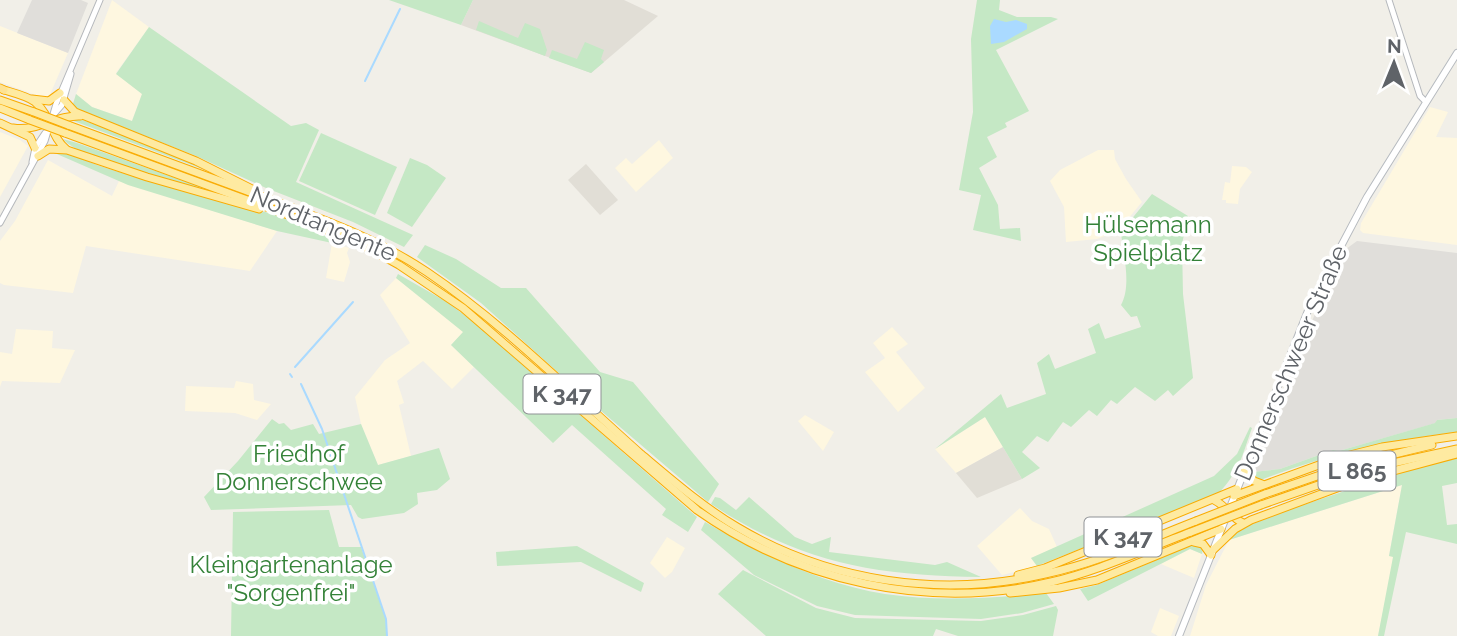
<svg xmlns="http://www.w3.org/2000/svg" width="1457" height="636" viewBox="0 0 1457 636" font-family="Raleway,sans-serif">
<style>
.commercial{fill:#fef7e0}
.industrial{fill:#e0deda}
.education{fill:#e1ded6}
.green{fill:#c5e8c5}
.water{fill:#aadaff}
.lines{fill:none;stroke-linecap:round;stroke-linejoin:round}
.stream{stroke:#aadaff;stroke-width:2}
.tertiary-casing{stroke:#b5b8bc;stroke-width:7}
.secondary-casing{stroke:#b6babf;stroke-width:8}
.trunk-casing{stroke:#f9ab00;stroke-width:9}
.motorway-casing{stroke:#f9ab00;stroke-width:9}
.tertiary{stroke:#fff;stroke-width:5}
.secondary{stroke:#fff;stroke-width:6}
.trunk{stroke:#feeaa1;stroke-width:7}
.motorway{stroke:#fde293;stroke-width:7}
.trunk-bridge-casing{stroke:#f9ab00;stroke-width:9;stroke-linecap:butt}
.trunk-bridge{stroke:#feeaa1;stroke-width:7}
.labels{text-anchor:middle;stroke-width:7;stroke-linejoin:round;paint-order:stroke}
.shield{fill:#fff;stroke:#8f9295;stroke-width:2}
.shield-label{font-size:23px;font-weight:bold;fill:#5f6368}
.street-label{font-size:24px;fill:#5f6368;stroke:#fff}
.park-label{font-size:24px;fill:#348238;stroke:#fff}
</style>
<rect width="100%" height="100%" fill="#f1efe8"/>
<g class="commercial">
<polygon points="112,0 149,27 116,73 142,94 132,121 92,107 76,94"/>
<polygon points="0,26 68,53 49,97 44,98 0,82"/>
<polygon points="1430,107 1448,112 1436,137 1457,138 1457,245 1363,233 1360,230 1361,223"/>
<polygon points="0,132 20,140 28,146 0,197"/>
<polygon points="659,140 673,158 636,192 615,168 626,158 632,164"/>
<polygon points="1098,150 1114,150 1115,159 1126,179 1142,202 1118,231 1097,239 1066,242 1064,207 1050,181 1060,170"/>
<polygon points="48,160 112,196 119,181 277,231 250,271 86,246 73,293 4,285 0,283 0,241 15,221"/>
<polygon points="1232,166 1246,167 1252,172 1240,189 1238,204 1226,203 1226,200 1222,200 1225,182 1230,183"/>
<polygon points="332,243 349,248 347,253 350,262 344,282 326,278"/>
<polygon points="396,278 464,332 451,345 474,367 452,389 423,361 397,381 404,403 399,405 411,456 378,465 361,424 355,397 385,360 410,343 380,295"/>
<polygon points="892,327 908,344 896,352 925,388 898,412 865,372 885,358 873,343"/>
<polygon points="16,329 53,331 52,348 75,350 60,383 2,381 0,387 0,352 12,354"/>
<polygon points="236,381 253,384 254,400 271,404 257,420 235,413 185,411 186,386 234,388"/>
<polygon points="805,415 834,432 823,451 798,421"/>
<polygon points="985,417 1003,447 956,473 935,449"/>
<polygon points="1402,485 1389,555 1394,557 1378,636 1190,636 1206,585 1229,540"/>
<polygon points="1020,508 1032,521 1049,529 1057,547 1031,558 1037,566 1002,575 977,546"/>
<polygon points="667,537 685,548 672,572 665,578 650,563"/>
<polygon points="1190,549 1202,554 1194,578 1161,564"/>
<polygon points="1160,608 1179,616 1171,636 1158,636 1151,632"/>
</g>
<g class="industrial">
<polygon points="32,0 81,0 88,3 68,53 17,33"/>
<polygon points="1357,241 1457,253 1457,418 1437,420 1436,423 1339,451 1333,450 1280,469 1253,472 1261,443 1310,325 1346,249"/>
</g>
<g class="education">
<polygon points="473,0 624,0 658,16 591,73 461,25"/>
<polygon points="586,164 618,200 600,215 568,180"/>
<polygon points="1003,447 1022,479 977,498 956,473"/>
</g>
<g class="green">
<polygon points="389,0 473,0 461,25"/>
<polygon points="977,0 1000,0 999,10 1017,17 1051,17 1058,19 996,50 1029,111 1005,123 1007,127 987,137 997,157 979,168 998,205 1000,229 1020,228 1021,241 973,230 981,195 959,190 973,112 971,39"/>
<polygon points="479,21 518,38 525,23 540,29 547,50 545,56 476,30"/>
<polygon points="149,27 291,126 306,123 319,130 296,182 413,235 404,247 353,222 266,188 196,156 72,107 76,94 92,107 132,121 142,94 116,74"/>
<polygon points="585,42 604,50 601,59 604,62 591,73 549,58 552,50 577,59"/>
<polygon points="80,119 159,148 221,176 71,120"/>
<polygon points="321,133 397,167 375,215 299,181"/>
<path d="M 63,139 L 77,143 L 226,196 C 194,188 81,161 63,139 Z"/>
<polygon points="50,151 66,152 97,165 144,180 280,216 334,240 332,243 277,231 128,185"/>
<polygon points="410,158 427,165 446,178 412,227 387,213"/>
<path d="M 1152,194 L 1188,216 L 1182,244 L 1183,294 L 1193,378 L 1173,396 L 1168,390 L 1155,401 L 1135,387 L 1117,404 L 1111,400 L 1097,416 L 1089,410 L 1071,427 L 1063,422 L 1048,442 L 1037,436 L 1022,452 L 1040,468 L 1022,479 L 985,417 L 935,449 L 1001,394 L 1007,408 L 1046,394 L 1037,363 L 1049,354 L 1055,369 L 1096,353 L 1088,329 L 1099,323 L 1105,339 L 1141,327 L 1137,316 L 1131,317 L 1121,305 C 1132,285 1123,254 1121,232 Z"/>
<polygon points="425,245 456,259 501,288 526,288 600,372 633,382 719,484 708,502 593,404 481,303 417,257"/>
<polygon points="398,274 447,302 475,323 697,517 688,532 662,515 666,509 572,425 553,443 451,345 463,332 396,278"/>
<path d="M 1457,418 L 1457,432 C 1389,440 1325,455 1261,480 L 1253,476 L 1253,472 L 1280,469 L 1333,450 L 1339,451 L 1435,423 L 1437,420 Z"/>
<polygon points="272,419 279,424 284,423 291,430 313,424 319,434 361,424 378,465 439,448 450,479 437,490 417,493 418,504 404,513 362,519 358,517 351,505 211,510 204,497 238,461"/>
<path d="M 1250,427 L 1252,428 C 1241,458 1241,469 1218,494 L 1037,566 L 1031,558 L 1214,476 L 1237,454 Z"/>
<polygon points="1457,457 1457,483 1442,486 1447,525 1457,524 1457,544 1406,532 1384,636 1378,636 1393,557 1389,556 1402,485 1229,540 1242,528 1294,508 1417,467"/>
<path d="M 715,497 L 720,498 L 736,510 L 749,497 L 795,537 L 812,544 L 831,537 L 829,552 L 935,565 L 947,562 L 981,577 C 876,576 800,563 711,504 Z"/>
<polygon points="329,510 339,547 361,547 386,619 387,636 231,636 233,512"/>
<path d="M 705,522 C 758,553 824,585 885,594 C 939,602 992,598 1046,593 L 1054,604 L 1022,613 L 981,619 L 855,615 L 817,606 L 754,575 L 701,530 Z"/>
<polygon points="1192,545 1199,545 1203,548 1202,554 1190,549 1088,601 1080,589 1097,585"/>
<polygon points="577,546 644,583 641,592 581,562 497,566 496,552"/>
<polygon points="743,570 816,608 855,618 981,621 1023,615 1056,606 1058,610 1053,636 958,636 936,629 933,636 766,636 718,594"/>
</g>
<polygon class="water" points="994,19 1006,22 1016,20 1027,24 1027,29 1004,42 991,44 990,26"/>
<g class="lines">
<g class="stream">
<polyline points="365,81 400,9"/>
<polyline points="295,367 353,302"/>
<polyline points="290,374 292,377"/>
<polyline points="301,384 322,429 386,619 387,636"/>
</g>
<defs>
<g id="tertiary">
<polyline points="1389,0 1420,96 1426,102"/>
<polyline points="55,113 62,105 71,74"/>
<polyline points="32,162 35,148 45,133"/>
<polyline points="0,223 45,141 56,104 100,0"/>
</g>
<polyline id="secondary" points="1179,636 1311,303 1367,197 1457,53"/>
<g id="trunk">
<path d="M 4,90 C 14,93 27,96 35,102 C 51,115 51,137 66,149"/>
<polyline points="32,99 49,101 60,93"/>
<polyline points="0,100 34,112"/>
<polyline points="64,100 75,112 196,161 258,192"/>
<polyline points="0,108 30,120"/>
<polyline points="0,123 30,137 35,148"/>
<path d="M 68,125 C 127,147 187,169 247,191 C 309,214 372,235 427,272 C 504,324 571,392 641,454 C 672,480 703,507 737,527 C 829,582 941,598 1045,574 C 1097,563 1147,540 1196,521"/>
<path d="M 13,128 C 38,132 56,115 80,116"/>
<path d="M 65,133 L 315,225 L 361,244 L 399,265 L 463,308 L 697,510 C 799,582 928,611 1051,582 C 1099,571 1145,549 1191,532"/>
<polyline points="38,156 49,149 67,150 147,177 259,209"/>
<polyline points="1245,471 1254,481 1262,484"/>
<polyline points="1265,494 1349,465 1432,445"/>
<polyline points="1234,496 1338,458 1382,447 1457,436"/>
<path d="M 1214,500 C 1227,506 1231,518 1243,523"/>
<polyline points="1261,505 1361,470 1457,449"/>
<polyline points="1194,542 1203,544 1211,555"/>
<polyline points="1213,550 1235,529 1251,520 1356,481 1457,454"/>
<polyline points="1018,575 1045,568 1237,489"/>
<polyline points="1010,593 1059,588 1097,580 1221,529"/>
</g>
<polyline id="motorway" points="0,88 4,90"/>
</defs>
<use href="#tertiary" class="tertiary-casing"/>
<use href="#secondary" class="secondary-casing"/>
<use href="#trunk" class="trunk-casing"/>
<use href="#motorway" class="motorway-casing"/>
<use href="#tertiary" class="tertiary"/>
<use href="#secondary" class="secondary"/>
<use href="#trunk" class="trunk"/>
<use href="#motorway" class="motorway"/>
<defs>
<g id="trunk-bridge">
<polyline points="34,112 68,125"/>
<polyline points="30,120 65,133"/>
<polyline points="1196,521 1265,494"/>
<polyline points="1191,532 1261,505"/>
</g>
</defs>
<use href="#trunk-bridge" class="trunk-bridge-casing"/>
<use href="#trunk-bridge" class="trunk-bridge"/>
</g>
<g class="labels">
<g class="shield">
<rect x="523.5" y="374.5" width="77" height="39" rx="5"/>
<rect x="1318.5" y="451.5" width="77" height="39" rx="5"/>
<rect x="1084.5" y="517.5" width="77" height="39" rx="5"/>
</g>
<g class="shield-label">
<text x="562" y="402">K 347</text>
<text x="1357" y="479">L 865</text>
<text x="1123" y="545">K 347</text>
</g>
<g class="street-label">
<text transform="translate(323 224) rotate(23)" y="8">Nordtangente</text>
<text transform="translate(1291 363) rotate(-67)" y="8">Donnerschweer Straße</text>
</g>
<g class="park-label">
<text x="1148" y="233">Hülsemann<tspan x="1148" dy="28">Spielplatz</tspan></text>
<text x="299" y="462">Friedhof<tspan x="299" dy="28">Donnerschwee</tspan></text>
<text x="291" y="573">Kleingartenanlage<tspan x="291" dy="28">"Sorgenfrei"</tspan></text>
</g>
</g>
<g transform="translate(1394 63) rotate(1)" stroke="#ffffff" stroke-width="5" paint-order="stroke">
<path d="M0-5L12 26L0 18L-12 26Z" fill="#5f6368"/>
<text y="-10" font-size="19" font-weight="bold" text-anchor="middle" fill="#5f6368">N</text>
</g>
</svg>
